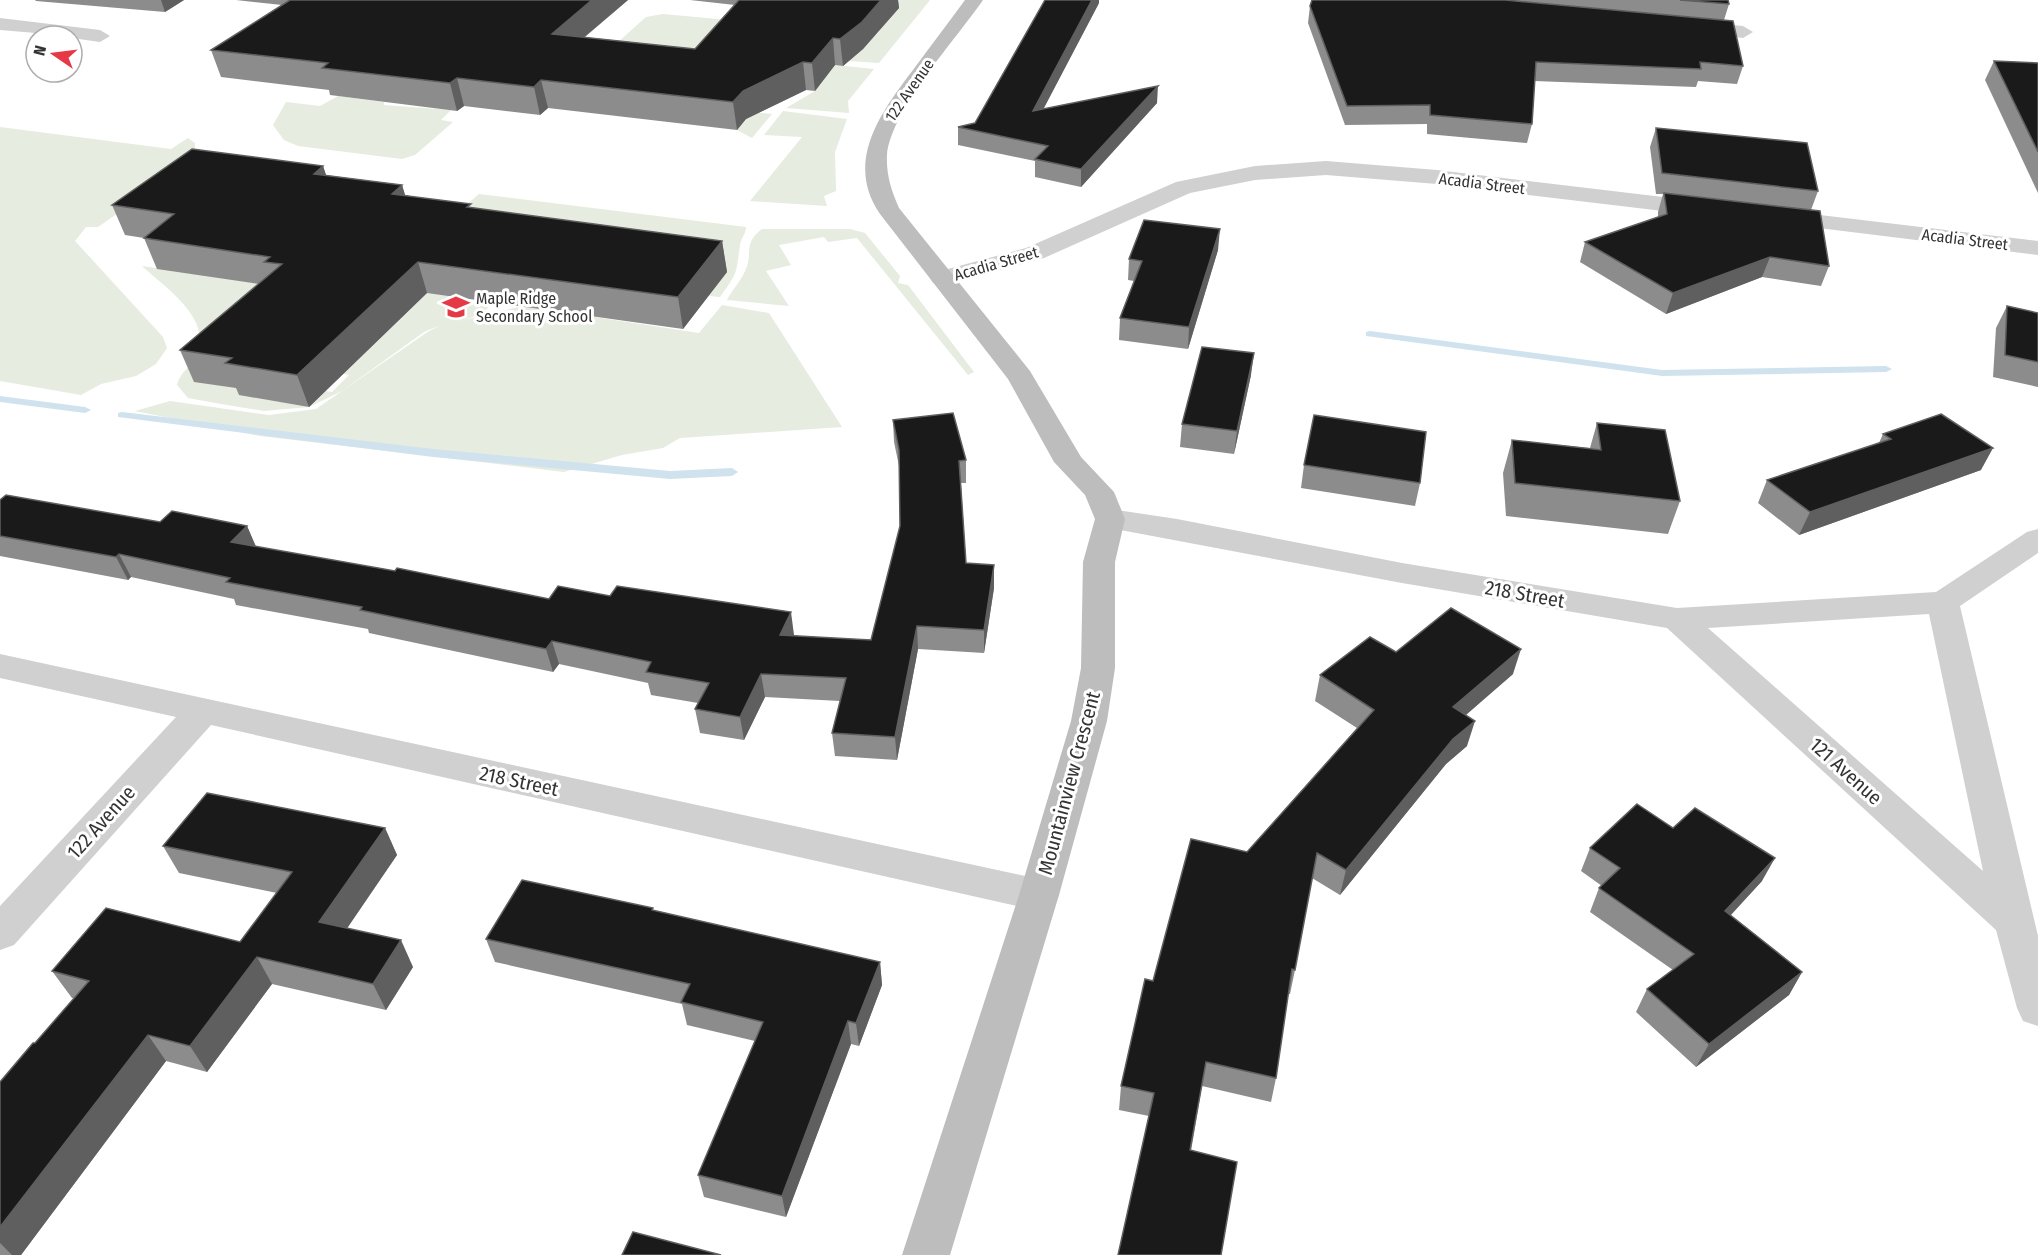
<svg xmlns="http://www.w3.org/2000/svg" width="2038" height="1255" viewBox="0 0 2038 1255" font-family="'Fira Sans Condensed',sans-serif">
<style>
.green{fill:#e6ecdf}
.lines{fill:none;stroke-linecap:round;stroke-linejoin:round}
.stream{fill:#cfe2ee;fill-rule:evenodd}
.street{fill:#d0d0d0;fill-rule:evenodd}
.secondary{fill:#bdbdbd;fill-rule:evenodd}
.wall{fill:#8c8c8c}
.shaded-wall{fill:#5f5f5f}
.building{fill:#1a1a1a;stroke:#5f5f5f;stroke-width:1.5}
.labels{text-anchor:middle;stroke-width:6;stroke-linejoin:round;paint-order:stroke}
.far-street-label{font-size:16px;fill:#333;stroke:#fff}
.far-poi-label{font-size:16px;fill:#333;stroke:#fff;text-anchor:start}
.street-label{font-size:20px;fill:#333;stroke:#fff}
</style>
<rect width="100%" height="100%" fill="#fff"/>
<g class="green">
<polygon points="887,0 930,0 879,63 849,61 879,32"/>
<polygon points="663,14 728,20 705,62 606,53 646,17"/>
<polygon points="835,65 874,69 848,101 849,113 786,108 815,91"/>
<polygon points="338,96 384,102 384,105 451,110 441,120 453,122 415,155 402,159 298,146 284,140 273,125 286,102 320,106"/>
<polygon points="783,111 847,119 835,152 836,191 824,196 827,206 750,201 802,137 764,135"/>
<polygon points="752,112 772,114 752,138 737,130"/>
<polygon points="0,127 171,149 188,138 195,143 195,150 187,165 98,227 86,227 75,241 163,337 167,348 156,364 136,376 101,384 81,395 0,381"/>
<path d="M 479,194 L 746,227 C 746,234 741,238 740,245 C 736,274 738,272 720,297 L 709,296 L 726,272 L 443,225 Z"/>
<path d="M 762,229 L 850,229 L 865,233 L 900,276 L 898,283 L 908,285 L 974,372 L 968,375 L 857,238 L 828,242 L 824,237 L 779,245 L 791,265 L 766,271 L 789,306 L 727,300 C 732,290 741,281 745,271 C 754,254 742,244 762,229 Z"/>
<path d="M 142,266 L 282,287 L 326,391 L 332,392 L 349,375 L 343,374 L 441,280 L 460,284 L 445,300 L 489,307 C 474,322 444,322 424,332 L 342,391 L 309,407 L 264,411 L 221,404 L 188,398 L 177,385 C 181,370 192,367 197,355 C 212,318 167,289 142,266 Z"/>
<polygon points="722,305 769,313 842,427 680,438 663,448 622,455 564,472 260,436 135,411 170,401 269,415 316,409 429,331 442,325 523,306 699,333"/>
</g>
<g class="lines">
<g class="stream">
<polygon points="1370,331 1662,370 1886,366 1892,369 1886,372 1662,376 1366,336 1366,332"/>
<polygon points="0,396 85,407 91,410 85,413 0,402"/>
<polygon points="122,412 433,449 670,471 732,468 738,472 732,476 670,479 433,457 118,417 118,413"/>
</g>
<g class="street">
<polygon points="0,18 100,30 110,36 100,42 72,38 72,36 0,30"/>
<polygon points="1691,21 1743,26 1753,32 1743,38 1684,31 1681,27"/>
<polygon points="1326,161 1437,170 1705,202 1713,204 1717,209 1713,214 1705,216 1437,184 1326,175 1255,180 1190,193 1044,258 942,285 933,283 930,278 933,273 1026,248 1176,182 1255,166"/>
<polygon points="1778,210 2038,241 2038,255 1770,222 1766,217 1770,212"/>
<path d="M 1110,509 L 1177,519 L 1402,563 L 1677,608 L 1936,592 L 2027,532 L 2038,529 L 2038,553 L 1960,606 L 2038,936 L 2038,1026 L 2023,1021 L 2017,1008 L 1996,930 L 1667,628 L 1402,583 L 1099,526 L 1095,519 L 1099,512 ZM 1929,614 L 1983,871 L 1708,628 Z"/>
<polygon points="0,654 1039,879 1053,884 1059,895 1053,906 1039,911 211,725 14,945 0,950 0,906 176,717 0,678"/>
</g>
<path class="secondary" d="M 965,0 L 983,0 C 957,38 891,110 887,155 C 886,174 891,190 899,208 L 1030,371 L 1081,457 L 1114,492 L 1125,519 L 1115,562 L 1115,668 L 1107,721 L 1059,895 L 950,1255 L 902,1255 L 1019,895 L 1071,721 L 1081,668 L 1083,562 L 1095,519 L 1085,495 L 1054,462 L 1008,379 L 880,214 C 844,162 881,112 913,70 C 930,47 948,23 965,0 Z"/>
</g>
<g class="wall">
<polygon points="35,0 184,0 165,12 36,1"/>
<polygon points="236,0 628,0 585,37 695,49 735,5 690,0 898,0 899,8 863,49 843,66 835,65 815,91 806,90 746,119 737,130 548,108 540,115 464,106 457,111 330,95 329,90 221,77 211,50 282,5"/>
<polygon points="1312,0 1728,0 1729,4 1724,20 1743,66 1737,84 1698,81 1696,87 1534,81 1532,124 1527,143 1427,134 1427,124 1345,125 1308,23 1310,6"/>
<polygon points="1099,3 1043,109 1157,103 1081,187 1035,177 1035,161 958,145 958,127 975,123"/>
<polygon points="1994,61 2038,63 2038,193 1985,80"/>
<polygon points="1656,128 1818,191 1811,210 1829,266 1821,286 1762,277 1666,314 1580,262 1585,242 1658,217 1658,212 1663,194 1656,194 1650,147"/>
<polygon points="323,166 326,175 402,185 405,195 472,208 722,241 727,272 683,329 427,293 309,407 239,395 236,388 194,382 180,350 259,284 157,269 144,238 125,235 112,205"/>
<polygon points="1218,250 1188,349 1119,340 1120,318 1134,281 1128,280 1129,259"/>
<polygon points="2007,306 2038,313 2038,387 1993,377 1996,328"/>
<polygon points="1251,375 1234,454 1180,447 1182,424"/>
<polygon points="893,420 966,460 966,483 961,483 966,563 994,588 984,653 918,649 897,760 835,756 832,733 840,701 765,697 744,740 700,733 695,709 698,703 651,695 648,683 559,664 553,672 369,633 368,629 236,605 234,599 131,577 128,580 0,556 0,500 160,522 247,526 256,547 549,599 794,635 794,636 871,640 900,526 899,466 894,442"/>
<polygon points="1597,423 1680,501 1668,534 1506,516 1503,473 1512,440 1590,448"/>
<polygon points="1883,434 1981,470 1799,535 1758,503 1767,480 1879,443"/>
<polygon points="1304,465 1420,483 1415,506 1301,488"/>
<polygon points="1396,652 1513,674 1466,715 1467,746 1446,764 1340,895 1312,878 1295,970 1290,994 1288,994 1276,1078 1271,1102 1202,1086 1191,1151 1221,1255 1149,1116 1119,1110 1121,1086 1153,981 1247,852 1357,728 1315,701 1320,675"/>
<polygon points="385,828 397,855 347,928 413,967 386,1010 272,984 207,1072 166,1061 21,1255 0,1255 0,1082 35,1043 74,998 72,998 52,971 240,942 277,893 179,873 163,846"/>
<polygon points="1673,828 1762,881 1731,915 1802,972 1789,995 1696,1067 1636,1012 1647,989 1673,970 1590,912 1599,888 1602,886 1581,871 1590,848"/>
<polygon points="654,911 880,962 882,985 859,1046 851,1044 786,1217 704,1197 698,1175 755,1041 687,1025 682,1004 495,962 486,939"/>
</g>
<g class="shaded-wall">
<polygon points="161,0 184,0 165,12"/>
<polygon points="592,0 628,0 557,60 552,34"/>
<polygon points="881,0 898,0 899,8 863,49 843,66 840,39"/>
<polygon points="1092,0 1099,0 1099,3 1033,129 1033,111"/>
<polygon points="833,38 835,65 815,91 812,63"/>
<polygon points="803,62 806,90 746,119 737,130 733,102 743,91"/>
<polygon points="457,78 464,106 457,111 450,83"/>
<polygon points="541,80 548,108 540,115 534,87"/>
<polygon points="1158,86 1157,103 1081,187 1081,169"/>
<polygon points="323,166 333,196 314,174"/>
<polygon points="402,185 411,215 392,194"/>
<polygon points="1220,229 1218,250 1188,349 1189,327"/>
<polygon points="722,241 727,272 683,329 678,297"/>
<polygon points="1770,257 1762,277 1666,314 1673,293"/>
<polygon points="418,262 427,293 309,407 297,375"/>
<polygon points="1254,353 1251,375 1234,454 1237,431"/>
<polygon points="1993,448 1981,470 1799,535 1810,512"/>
<polygon points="247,526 257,549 231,542"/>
<polygon points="119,554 131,577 128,580 116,557"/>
<polygon points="994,565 994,588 984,653 984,630"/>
<polygon points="791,612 794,635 783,659 780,635"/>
<polygon points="917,626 918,649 897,760 895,737"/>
<polygon points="552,641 559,664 553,672 546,649"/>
<polygon points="1521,649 1513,674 1446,732 1453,707"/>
<polygon points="761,674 765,697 744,740 740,717"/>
<polygon points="1475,721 1467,746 1446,764 1340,895 1346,870 1453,739"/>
<polygon points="385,828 397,855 333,949 319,922"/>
<polygon points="1775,858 1762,881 1713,934 1725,911"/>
<polygon points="401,940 413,967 386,1010 373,984"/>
<polygon points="257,957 272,984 207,1072 190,1046"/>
<polygon points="880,962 882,985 859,1046 856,1023"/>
<polygon points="1802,972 1789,995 1696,1067 1709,1044"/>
<polygon points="848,1021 851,1044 786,1217 782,1196"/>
<polygon points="148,1035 166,1061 21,1255 12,1255 0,1243 0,1227"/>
</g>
<g class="building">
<polygon points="290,0 592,0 552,34 695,49 739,0 881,0 862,22 840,39 833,38 812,63 803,62 743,91 733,102 541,80 534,87 457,78 450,83 322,68 328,63 211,50"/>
<polygon points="1045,0 1092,0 1033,111 1158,86 1081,169 1035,159 1048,146 958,127 975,123"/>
<polygon points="1312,0 1505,0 1733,21 1743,66 1700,62 1701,69 1536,62 1532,124 1430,115 1430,105 1347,106 1310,6"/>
<polygon points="1680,0 1728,0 1729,4"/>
<polygon points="1994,61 2038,63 2038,152"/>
<polygon points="1656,128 1807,143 1818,191 1662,173"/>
<polygon points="192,149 323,166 314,174 402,185 392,194 471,204 467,207 722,241 678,297 418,262 297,375 225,363 232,358 180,350 282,264 264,262 270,257 144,238 174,214 112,205"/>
<polygon points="1664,193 1820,211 1829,266 1770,257 1673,293 1585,242 1667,214"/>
<polygon points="1144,220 1220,229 1189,327 1120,318 1142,261 1129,259"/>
<polygon points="2007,306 2038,313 2038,362 2005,355"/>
<polygon points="1202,347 1254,353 1237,431 1182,424"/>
<polygon points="953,413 966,460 959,461 966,563 994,565 984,630 917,626 895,737 832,733 846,678 761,674 740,717 695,709 709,683 646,672 651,662 552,641 546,649 360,610 362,607 226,582 230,578 119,554 116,557 0,536 0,500 6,495 160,522 172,511 247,526 231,542 395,571 397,568 549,599 558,586 610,596 617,586 791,612 780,635 871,640 900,526 899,450 893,420"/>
<polygon points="1941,414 1993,448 1810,512 1767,480 1891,439 1883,434"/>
<polygon points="1314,415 1426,432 1420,483 1304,465"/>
<polygon points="1597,423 1665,430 1680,501 1515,483 1512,440 1601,450"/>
<polygon points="1451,608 1521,649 1453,707 1475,721 1453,739 1346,870 1317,853 1295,970 1292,969 1276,1078 1206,1062 1190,1150 1237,1162 1221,1255 1118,1255 1154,1093 1121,1086 1145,979 1153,981 1191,839 1247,852 1374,710 1320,675 1370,637 1396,652"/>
<polygon points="207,793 385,828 319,922 401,940 373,984 257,957 190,1046 148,1035 0,1227 0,1082 33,1043 35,1043 89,981 52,971 106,908 240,942 292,872 163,846"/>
<polygon points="1637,804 1673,828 1695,808 1775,858 1725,911 1802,972 1709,1044 1647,989 1694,954 1599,888 1620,868 1590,848"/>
<polygon points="522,880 653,908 652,910 880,962 856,1023 848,1021 782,1196 698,1175 763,1022 681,1002 690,984 486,939"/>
<polygon points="633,1232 721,1255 622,1255"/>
</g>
<defs>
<symbol id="school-bare" viewBox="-9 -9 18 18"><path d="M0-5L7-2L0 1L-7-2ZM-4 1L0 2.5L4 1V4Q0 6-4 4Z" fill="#e63946" stroke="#fff" stroke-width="2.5" paint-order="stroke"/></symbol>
</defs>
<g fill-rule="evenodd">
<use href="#school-bare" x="437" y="288" width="38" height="38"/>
</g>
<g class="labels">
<g class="far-street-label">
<text transform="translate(909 90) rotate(-55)" y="6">122 Avenue</text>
<text transform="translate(1482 183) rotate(7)" y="6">Acadia Street</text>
<text transform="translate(1965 239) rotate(7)" y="6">Acadia Street</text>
<text transform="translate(996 263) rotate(-16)" y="6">Acadia Street</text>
</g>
<g class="far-poi-label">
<text x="476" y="304">Maple Ridge<tspan x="476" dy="18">Secondary School</tspan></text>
</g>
<g class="street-label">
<text transform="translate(1525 594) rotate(10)" y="7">218 Street</text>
<text transform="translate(1846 771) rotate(42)" y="7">121 Avenue</text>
<text transform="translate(519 781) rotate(12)" y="7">218 Street</text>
<text transform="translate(1069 783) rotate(-75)" y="7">Mountainview Crescent</text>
<text transform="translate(101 822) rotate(-48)" y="7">122 Avenue</text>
</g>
</g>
<g transform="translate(54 54) rotate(284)"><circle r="28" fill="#ffffff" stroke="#adadad" stroke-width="1.5"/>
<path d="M0-4.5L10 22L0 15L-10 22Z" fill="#e63946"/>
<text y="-9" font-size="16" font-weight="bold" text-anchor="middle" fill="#333333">N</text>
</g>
</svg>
